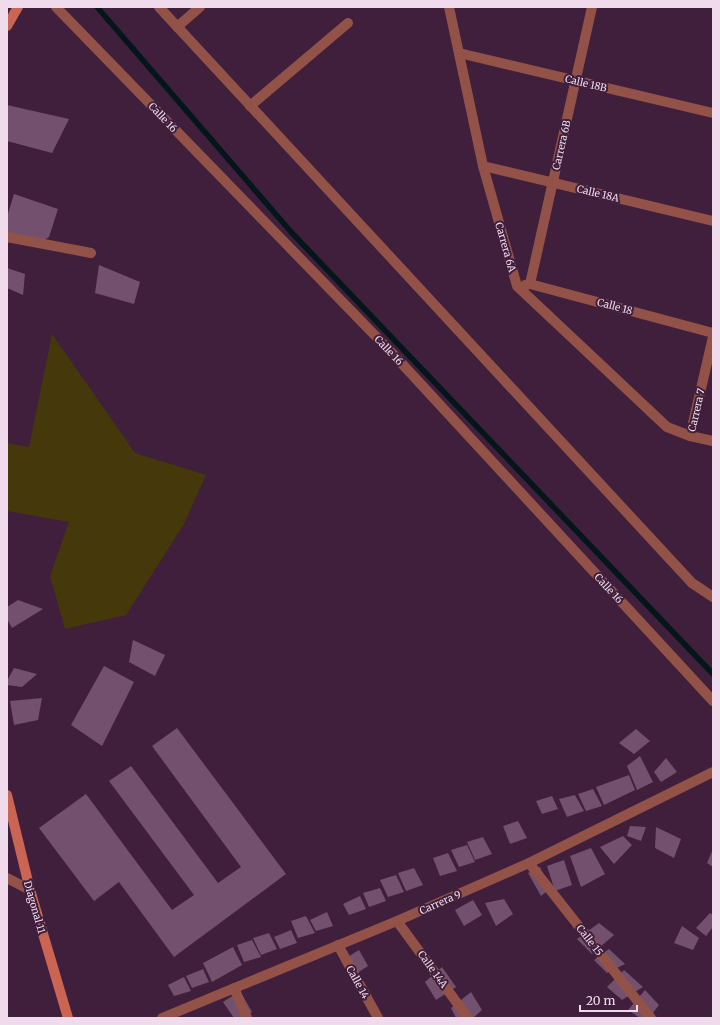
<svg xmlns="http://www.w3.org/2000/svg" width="720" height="1025" viewBox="0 0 720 1025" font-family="Merriweather,serif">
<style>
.green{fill:#45380b}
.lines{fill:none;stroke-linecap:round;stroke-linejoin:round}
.stream{stroke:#03161a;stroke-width:5.5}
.building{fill:#74506f}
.street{stroke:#935247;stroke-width:10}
.secondary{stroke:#cb6553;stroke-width:10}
.labels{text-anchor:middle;stroke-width:4;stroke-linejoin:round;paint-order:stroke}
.street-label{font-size:10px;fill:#f0dbec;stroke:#3f1f3b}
</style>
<rect width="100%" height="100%" fill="#3f1f3b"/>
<polygon class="green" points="52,334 135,453 206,475 184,524 126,615 65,629 50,576 69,522 7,511 7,443 29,447"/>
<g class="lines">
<polyline class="stream" points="97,7 292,233 713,674"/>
</g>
<g class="building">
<polygon points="7,105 69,119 52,153 7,141"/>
<polygon points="14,194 58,209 49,237 34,247 7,239 7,217"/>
<polygon points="99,265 140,282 134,304 95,293"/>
<polygon points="7,268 25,274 23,295 7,288"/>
<polygon points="18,600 43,609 12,628 7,619 7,607"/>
<polygon points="133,640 165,655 155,676 129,662"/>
<polygon points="104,666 134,682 102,746 71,725"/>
<polygon points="14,668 37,674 22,687 7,685 7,681"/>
<polygon points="42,698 38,720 14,725 10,701"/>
<polygon points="177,728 286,874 174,957 119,882 94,901 39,828 86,794 172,910 194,895 109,781 131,766 218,883 241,867 152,746"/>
<polygon points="636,729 650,741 634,754 619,743"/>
<polygon points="640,756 653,782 637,790 627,766"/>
<polygon points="666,758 677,772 661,782 654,772"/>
<polygon points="629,775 635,790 604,805 596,787"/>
<polygon points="593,789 602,806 586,811 578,794"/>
<polygon points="575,795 584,811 567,817 559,799"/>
<polygon points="552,796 558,809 542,814 536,801"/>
<polygon points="518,821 527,838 510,844 503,826"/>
<polygon points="630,826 646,827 641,841 627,836"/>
<polygon points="656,827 681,839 674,858 655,848"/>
<polygon points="623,836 632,845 614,864 600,847"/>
<polygon points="483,837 492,854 475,860 467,842"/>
<polygon points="467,845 475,862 459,867 451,850"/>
<polygon points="591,848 605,874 581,887 570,856"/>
<polygon points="713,849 713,867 707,863"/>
<polygon points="448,853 457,871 440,876 433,858"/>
<polygon points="564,860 572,885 555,891 547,866"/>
<polygon points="540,867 550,889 541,896 528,873"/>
<polygon points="414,868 423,885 406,891 398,873"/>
<polygon points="396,875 404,892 388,897 380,880"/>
<polygon points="380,888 386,901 369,907 363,893"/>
<polygon points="360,896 366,909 349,915 343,904"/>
<polygon points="504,899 513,914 496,926 485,903"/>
<polygon points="473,900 482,915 464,926 455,910"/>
<polygon points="327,912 333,926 316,931 310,920"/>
<polygon points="710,913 713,915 713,927 706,936 696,928"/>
<polygon points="306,916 315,933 298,938 291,921"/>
<polygon points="599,923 614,935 592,954 577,939"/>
<polygon points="682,926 699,938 693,950 674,943"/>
<polygon points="291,930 297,943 280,949 274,937"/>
<polygon points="269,933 277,949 261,955 253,938"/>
<polygon points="252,940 261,957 244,962 237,945"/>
<polygon points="233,947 242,965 212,982 203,963"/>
<polygon points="609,949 625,964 607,973 594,960"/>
<polygon points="359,950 368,966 351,977 341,961"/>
<polygon points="442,967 456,987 436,1000 425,982"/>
<polygon points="203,969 209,982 192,988 186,976"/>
<polygon points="624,970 643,987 622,1000 607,987"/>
<polygon points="184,977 191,991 174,996 168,985"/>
<polygon points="645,990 659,1005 649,1018 640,1018 628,1010"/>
<polygon points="240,991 252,1012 244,1018 234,1018 223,1002"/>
<polygon points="471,992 482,1010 473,1018 456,1018 451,1008"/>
</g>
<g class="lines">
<g class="street">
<polyline points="56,7 393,354 713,701"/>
<polyline points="159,7 692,583 713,597"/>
<polyline points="449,7 483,166 517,286 667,427 690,436 713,441"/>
<polyline points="177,27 200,7"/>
<polyline points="459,53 713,113"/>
<polyline points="250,106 348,23"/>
<polyline points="483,166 713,221"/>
<polyline points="7,237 91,253"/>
<polyline points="530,284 592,7"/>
<polyline points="525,285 530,284 713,333"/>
<polyline points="690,436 713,337"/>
<polyline points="529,863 651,1018"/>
<polyline points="7,878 30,890"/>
<polyline points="397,921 468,1018"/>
<polyline points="338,945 378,1018"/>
<polyline points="234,988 247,1018"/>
<polyline points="162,1018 397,921 529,863 713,772"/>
</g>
<g class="secondary">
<polyline points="7,26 18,7"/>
<polyline points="7,795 30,890 68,1018"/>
</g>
</g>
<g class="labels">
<g class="street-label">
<text transform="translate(586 83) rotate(13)" y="4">Calle 18B</text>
<text transform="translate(163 117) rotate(46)" y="4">Calle 16</text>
<text transform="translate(561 145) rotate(-77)" y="4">Carrera 6B</text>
<text transform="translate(598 193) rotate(13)" y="4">Calle 18A</text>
<text transform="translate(506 247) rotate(74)" y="4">Carrera 6A</text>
<text transform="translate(615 306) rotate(15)" y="4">Calle 18</text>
<text transform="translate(389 350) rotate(46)" y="4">Calle 16</text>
<text transform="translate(696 410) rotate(-77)" y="4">Carrera 7</text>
<text transform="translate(609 588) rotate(47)" y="4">Calle 16</text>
<text transform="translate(440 902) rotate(-24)" y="4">Carrera 9</text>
<text transform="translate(35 907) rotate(74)" y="4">Diagonal 11</text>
<text transform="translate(590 940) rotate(52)" y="4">Calle 15</text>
<text transform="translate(433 969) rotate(54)" y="4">Calle 14A</text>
<text transform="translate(358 982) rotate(61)" y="4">Calle 14</text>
</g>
</g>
<rect width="720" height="1025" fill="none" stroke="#f0dbec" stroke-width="16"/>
<path d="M580 1005v6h57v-6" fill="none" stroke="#f0dbec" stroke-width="2"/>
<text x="586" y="1005" font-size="12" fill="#f0dbec" stroke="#3f1f3b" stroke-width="3" paint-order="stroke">20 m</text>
</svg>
